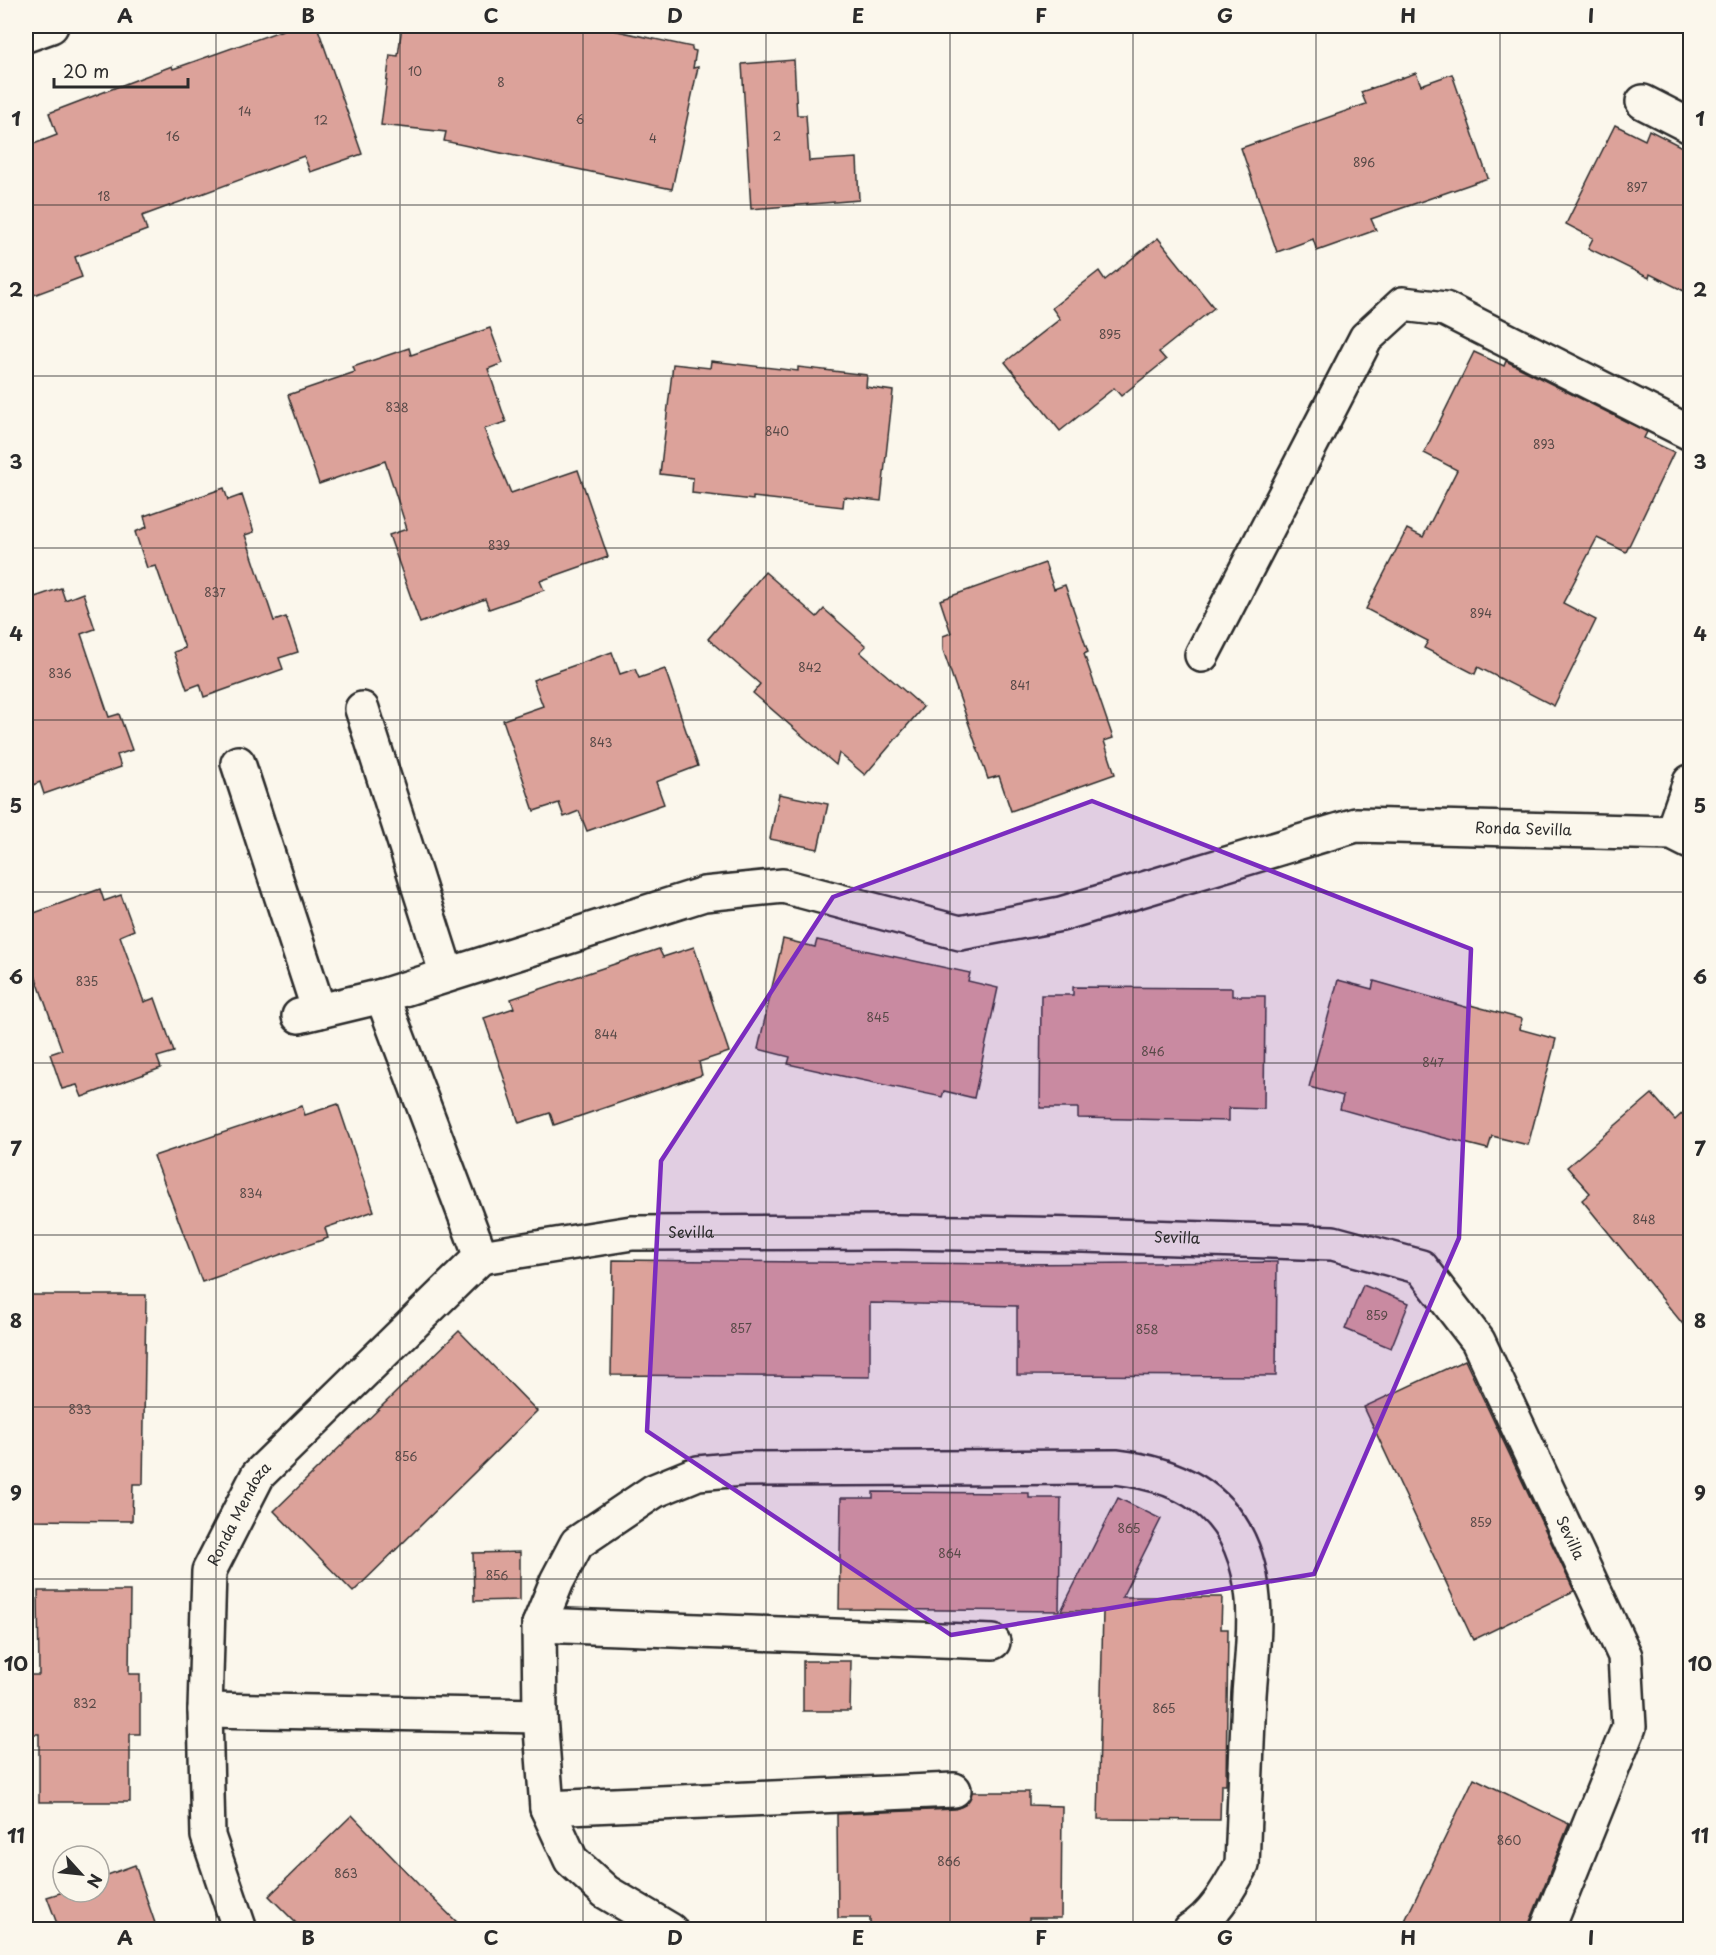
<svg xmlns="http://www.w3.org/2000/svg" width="1716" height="1955" viewBox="0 0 1716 1955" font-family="'Playpen Sans',sans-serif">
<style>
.building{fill:#dca29a;stroke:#2b2b2b;stroke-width:1.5}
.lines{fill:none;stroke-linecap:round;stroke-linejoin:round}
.minor-casing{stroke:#2b2b2b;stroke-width:38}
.minor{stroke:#fbf7ec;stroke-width:33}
.marked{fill:#7b2cbf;fill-opacity:0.2;stroke:#7b2cbf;stroke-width:4.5;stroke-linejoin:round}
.grid{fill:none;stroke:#2b2b2b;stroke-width:1.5;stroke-opacity:0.55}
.labels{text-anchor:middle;stroke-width:4.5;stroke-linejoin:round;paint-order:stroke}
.number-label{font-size:12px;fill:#574947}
.street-label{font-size:15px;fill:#2b2b2b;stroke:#fbf7ec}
.neatline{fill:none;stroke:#2b2b2b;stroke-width:2}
.grid-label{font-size:20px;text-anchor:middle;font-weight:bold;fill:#2b2b2b}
</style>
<rect width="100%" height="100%" fill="#fbf7ec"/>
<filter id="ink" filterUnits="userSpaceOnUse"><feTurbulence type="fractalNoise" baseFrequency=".0167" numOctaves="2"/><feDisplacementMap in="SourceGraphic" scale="12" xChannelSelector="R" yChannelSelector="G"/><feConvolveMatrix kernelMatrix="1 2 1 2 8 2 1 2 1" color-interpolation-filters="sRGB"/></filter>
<g filter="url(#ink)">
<g class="building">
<polygon points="294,26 317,26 362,154 310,172 304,156 142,216 147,230 75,257 82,277 26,298 26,147 57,135 49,113 172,66 173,69"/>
<polygon points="402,26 594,26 692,47 692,50 696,51 693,68 698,67 672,189 444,141 446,132 381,125 390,55 398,56"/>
<polygon points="794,60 797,115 806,115 809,161 857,158 859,200 751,209 742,64"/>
<polygon points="1416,73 1421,85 1452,74 1488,178 1371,219 1376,230 1317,251 1313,239 1277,252 1241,148 1366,104 1361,92"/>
<polygon points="1615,125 1645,140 1649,130 1690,151 1690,294 1650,274 1649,278 1588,248 1593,238 1566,224"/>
<polygon points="1158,238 1214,308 1159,352 1166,360 1121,396 1114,388 1060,431 1005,362 1060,319 1052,308 1099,271 1105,280"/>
<polygon points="490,328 503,363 488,369 506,422 484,429 511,493 578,470 608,557 540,581 544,590 489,609 485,599 420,623 389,535 407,529 385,461 319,484 288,395 355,372 353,367 409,348 411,355"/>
<polygon points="1474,352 1504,366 1506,361 1647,432 1644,438 1674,452 1626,552 1597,538 1563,603 1596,620 1554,706 1478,667 1475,674 1424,648 1428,641 1366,609 1407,529 1423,537 1457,470 1424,453"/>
<polygon points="711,361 798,371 798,367 867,375 866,387 893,391 881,501 844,497 843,507 753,497 753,500 692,493 693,478 660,474 673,364 710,368"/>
<polygon points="224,488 228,500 242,495 254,532 245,535 274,621 286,617 298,652 279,658 283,669 204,697 200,684 187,689 174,652 185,648 156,566 147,568 135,532 147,527 144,516"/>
<polygon points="1045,563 1054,589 1065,585 1088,652 1084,654 1113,738 1104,741 1115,774 1011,811 999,776 988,779 943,650 943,636 951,633 940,600"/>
<polygon points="765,572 817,617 824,609 866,646 860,652 923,707 865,775 839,753 836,765 753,693 760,684 708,639"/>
<polygon points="61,588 65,600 83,593 95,629 81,634 109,717 119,714 132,750 117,755 121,767 44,794 40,782 26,788 26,600"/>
<polygon points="612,652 620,674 635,669 639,678 665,669 698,766 656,782 664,804 587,831 579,811 564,817 559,803 534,811 503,720 543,706 533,680"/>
<polygon points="779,794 828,804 818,849 770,839"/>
<polygon points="100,889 104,901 121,895 134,930 120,936 144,1002 155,998 174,1052 157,1057 161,1068 82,1097 77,1085 62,1089 50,1054 62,1050 26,950 26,916"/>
<polygon points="783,939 815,947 817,940 970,973 968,981 998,988 974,1098 944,1091 942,1097 842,1076 788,1064 790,1057 758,1049"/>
<polygon points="694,947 729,1052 699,1062 702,1075 645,1094 554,1125 550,1113 519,1123 484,1018 514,1008 511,999 659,949 663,957"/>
<polygon points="1338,980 1372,989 1374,981 1469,1008 1470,1005 1522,1019 1519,1029 1556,1039 1528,1145 1492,1136 1488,1149 1429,1134 1340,1109 1343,1096 1309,1087"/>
<polygon points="1073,987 1232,988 1232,996 1265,996 1264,1109 1229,1108 1229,1121 1078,1118 1078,1108 1040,1108 1041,995 1073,995"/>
<polygon points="1652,1094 1675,1120 1690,1106 1690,1333 1582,1200 1590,1193 1567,1167"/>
<polygon points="338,1104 374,1211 325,1228 328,1238 202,1282 154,1156 302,1106 305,1115"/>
<polygon points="613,1260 1010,1264 1277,1262 1276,1376 1017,1375 1017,1306 870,1303 870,1377 611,1375"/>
<polygon points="1363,1285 1409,1303 1391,1348 1345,1329"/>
<polygon points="26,1295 146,1295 143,1484 133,1484 132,1521 26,1520"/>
<polygon points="459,1331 537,1411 353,1592 274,1511"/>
<polygon points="1465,1360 1574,1591 1473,1640 1364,1407"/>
<polygon points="873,1492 1029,1493 1029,1498 1061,1498 1059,1611 839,1609 841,1498 873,1498"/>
<polygon points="1118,1498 1161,1519 1122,1597 1222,1597 1221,1629 1228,1629 1226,1785 1221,1785 1220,1820 1098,1819 1103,1611 1061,1611"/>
<polygon points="520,1552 520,1600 474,1601 473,1553"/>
<polygon points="38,1591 130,1591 129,1674 140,1674 140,1734 130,1734 130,1802 39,1802 39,1734 29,1734 29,1675 39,1675"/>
<polygon points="803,1661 851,1661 850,1711 803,1711"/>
<polygon points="1474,1778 1569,1824 1527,1929 1401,1929"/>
<polygon points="972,1792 1029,1792 1029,1805 1062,1806 1061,1918 1029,1918 1029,1926 870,1924 870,1918 838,1918 837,1814 955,1809 965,1805"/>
<polygon points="352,1815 418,1884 464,1929 302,1929 269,1896"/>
<polygon points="135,1865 157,1929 59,1929 47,1897 63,1892 99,1892 99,1878"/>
</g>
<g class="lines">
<defs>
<g id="minor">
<polyline points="26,35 51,26"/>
<polyline points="1643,102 1690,126"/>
<polyline points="1202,655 1366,338 1403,304 1445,309 1690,433"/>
<polyline points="362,709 447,975"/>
<polyline points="238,763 319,1011"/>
<polyline points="1672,833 1690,782"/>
<polyline points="382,996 481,1257"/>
<path id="s1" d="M 299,1016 L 382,996 L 704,894 L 783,886 L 960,933 L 1061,914 L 1356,825 L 1672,833 L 1690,842"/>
<path id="s2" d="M 481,1257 L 632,1233 L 897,1232 L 1083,1235 L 1333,1243 L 1421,1267 L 1478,1341 L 1625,1656 L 1629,1727 L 1547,1930"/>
<polyline points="539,1625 993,1642"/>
<polyline points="205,1710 540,1716"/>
<polyline points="547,1808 954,1790"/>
<path id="s3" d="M 240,1930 L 208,1836 L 205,1710 L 209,1571 L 258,1475 L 481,1257"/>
<path d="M 670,1930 L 606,1892 L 571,1860 L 547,1808 L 540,1716 L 539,1625 L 557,1581 L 577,1543 L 654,1491 L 698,1473 L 740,1469 L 1116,1467 C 1197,1476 1246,1515 1253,1599 C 1256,1630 1251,1664 1249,1695 C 1247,1752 1244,1808 1242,1865 C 1229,1888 1214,1916 1190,1930"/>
</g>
</defs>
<use href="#minor" class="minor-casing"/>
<use href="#minor" class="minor"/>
</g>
</g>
<path class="marked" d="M 1092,801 L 1471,949 L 1459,1238 L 1314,1574 L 951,1635 L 647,1431 L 661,1161 L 833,897 Z"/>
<path class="grid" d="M 216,26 L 216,1930M 400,26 L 400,1930M 583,26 L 583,1930M 766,26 L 766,1930M 950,26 L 950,1930M 1133,26 L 1133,1930M 1316,26 L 1316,1930M 1500,26 L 1500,1930M 26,205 L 1690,205M 26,376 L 1690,376M 26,548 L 1690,548M 26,720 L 1690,720M 26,892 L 1690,892M 26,1063 L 1690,1063M 26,1235 L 1690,1235M 26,1407 L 1690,1407M 26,1579 L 1690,1579M 26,1750 L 1690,1750"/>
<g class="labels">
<g class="number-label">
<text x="415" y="76">10</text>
<text x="501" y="87">8</text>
<text x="245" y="116">14</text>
<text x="580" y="124">6</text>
<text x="321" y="125">12</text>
<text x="173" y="141">16</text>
<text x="777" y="141">2</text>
<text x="653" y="143">4</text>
<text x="1364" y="167">896</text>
<text x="1637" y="192">897</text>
<text x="104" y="201">18</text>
<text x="1110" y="339">895</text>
<text x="397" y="412">838</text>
<text x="777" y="436">840</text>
<text x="1544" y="449">893</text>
<text x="499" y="550">839</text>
<text x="215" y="597">837</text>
<text x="1481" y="618">894</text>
<text x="810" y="672">842</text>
<text x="60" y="678">836</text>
<text x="1020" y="690">841</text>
<text x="601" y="747">843</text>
<text x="87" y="986">835</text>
<text x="878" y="1022">845</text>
<text x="606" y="1039">844</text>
<text x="1153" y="1056">846</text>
<text x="1433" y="1067">847</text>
<text x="251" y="1198">834</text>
<text x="1644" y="1224">848</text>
<text x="1377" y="1320">859</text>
<text x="741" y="1333">857</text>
<text x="1147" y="1334">858</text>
<text x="80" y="1414">833</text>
<text x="406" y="1461">856</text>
<text x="1481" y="1527">859</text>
<text x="1129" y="1533">865</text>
<text x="950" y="1558">864</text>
<text x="497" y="1580">856</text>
<text x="85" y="1708">832</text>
<text x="1164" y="1713">865</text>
<text x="1509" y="1845">860</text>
<text x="949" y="1866">866</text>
<text x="346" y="1878">863</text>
</g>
<g class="street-label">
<text dy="5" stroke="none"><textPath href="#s1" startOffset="1264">Ronda Sevilla</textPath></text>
<text dy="5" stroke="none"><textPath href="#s2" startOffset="212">Sevilla</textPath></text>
<text dy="5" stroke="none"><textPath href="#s2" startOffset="698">Sevilla</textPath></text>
<text dy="5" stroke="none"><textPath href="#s3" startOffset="429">Ronda Mendoza</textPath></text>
<text dy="5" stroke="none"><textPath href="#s2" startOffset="1256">Sevilla</textPath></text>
</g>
</g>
<rect width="1716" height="1955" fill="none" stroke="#fbf7ec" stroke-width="66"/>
<g transform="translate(81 1874) rotate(117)"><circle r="28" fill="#fbf7ec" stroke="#a8a59f" stroke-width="1.5"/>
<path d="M0-4.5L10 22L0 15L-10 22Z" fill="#2b2b2b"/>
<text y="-9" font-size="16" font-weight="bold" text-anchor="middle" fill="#2b2b2b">N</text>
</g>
<path d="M54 78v9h134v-9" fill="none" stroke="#2b2b2b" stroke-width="3"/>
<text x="63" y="78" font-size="18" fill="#2b2b2b" stroke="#fbf7ec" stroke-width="4.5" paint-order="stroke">20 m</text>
<rect x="33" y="33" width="1650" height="1889" class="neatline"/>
<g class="grid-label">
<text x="125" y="23">A</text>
<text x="308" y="23">B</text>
<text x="491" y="23">C</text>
<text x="675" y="23">D</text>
<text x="858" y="23">E</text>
<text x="1041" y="23">F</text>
<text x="1225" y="23">G</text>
<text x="1408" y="23">H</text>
<text x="1591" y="23">I</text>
<text x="16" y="126">1</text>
<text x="1700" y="126">1</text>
<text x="16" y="297">2</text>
<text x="1700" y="297">2</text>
<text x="16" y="469">3</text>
<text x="1700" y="469">3</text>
<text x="16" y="641">4</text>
<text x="1700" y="641">4</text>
<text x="16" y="813">5</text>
<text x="1700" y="813">5</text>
<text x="16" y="984">6</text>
<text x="1700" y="984">6</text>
<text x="16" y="1156">7</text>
<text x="1700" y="1156">7</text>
<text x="16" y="1328">8</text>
<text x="1700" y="1328">8</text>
<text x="16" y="1500">9</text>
<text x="1700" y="1500">9</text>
<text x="16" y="1671">10</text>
<text x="1700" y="1671">10</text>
<text x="16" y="1843">11</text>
<text x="1700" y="1843">11</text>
<text x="125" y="1945">A</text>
<text x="308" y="1945">B</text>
<text x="491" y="1945">C</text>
<text x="675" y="1945">D</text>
<text x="858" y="1945">E</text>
<text x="1041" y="1945">F</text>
<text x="1225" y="1945">G</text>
<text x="1408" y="1945">H</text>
<text x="1591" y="1945">I</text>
</g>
</svg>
